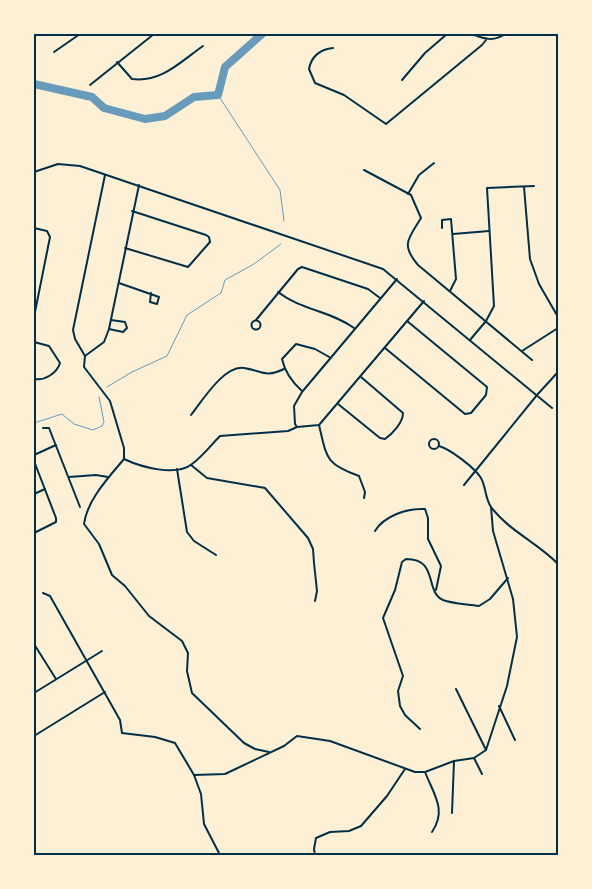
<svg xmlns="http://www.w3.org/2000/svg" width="592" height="889" viewBox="0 0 592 889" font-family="'Public Sans',sans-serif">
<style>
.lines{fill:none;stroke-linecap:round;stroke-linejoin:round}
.stream{stroke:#669bbc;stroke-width:1}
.river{stroke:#669bbc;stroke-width:8}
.minor{stroke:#003049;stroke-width:2}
.neatline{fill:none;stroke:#003049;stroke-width:2}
</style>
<rect width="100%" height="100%" fill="#fdf0d5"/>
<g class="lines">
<g class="stream">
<polyline points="218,95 280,190 284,221"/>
<polyline points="107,387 132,372 167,356 187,315 221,293 225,280 254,264 281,244"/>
<polyline points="34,423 62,414 74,424 93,430 102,426 104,422 99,397"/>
</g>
<polyline class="river" points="34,84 92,97 104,108 145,119 165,116 194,97 218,95 225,67 262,34"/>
<g class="minor">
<path d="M 472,34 C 484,39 494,42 505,34"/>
<path d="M 333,48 C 320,49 311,57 309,69 L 315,83 L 344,95 L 386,124 L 482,45 L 486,40"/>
<polyline points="34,52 35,52"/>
<polyline points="54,52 80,34"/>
<path d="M 117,62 L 132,79 C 161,83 180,62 203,46"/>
<polyline points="402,80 425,53 447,34"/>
<polyline points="90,85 154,34"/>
<path d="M 364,170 L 411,195 L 421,218 C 409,238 400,244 418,265 L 532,360"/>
<polyline points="34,172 58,164 80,166 383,269 552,408"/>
<polyline points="524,187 530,259 539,284 558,317"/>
<polyline points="408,194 419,175 434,163"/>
<polyline points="34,228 47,231 50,237 34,317"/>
<polyline points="442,228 442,220 451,219 456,279 450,291"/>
<polyline points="453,234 489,231"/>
<polyline points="125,248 188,267 210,242 209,237 206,235 132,211"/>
<polyline points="397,279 302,392 294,406 295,424 297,427 319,425 424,301"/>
<polyline points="119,283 159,297 157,304 150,302 151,293"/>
<path d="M 278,292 C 301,310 331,311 354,328"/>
<polyline points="256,320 298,269 302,267 368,289 380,298"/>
<circle cx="256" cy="325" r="4.5"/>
<polyline points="109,329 123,332 127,328 125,322 111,320"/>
<polyline points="470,340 486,321 494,306 487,188 534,186"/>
<path d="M 34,342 L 49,346 L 60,363 C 57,373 45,381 34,379"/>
<polyline points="385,348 465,414 471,413 486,395 487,387 407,321"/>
<polyline points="522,351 558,328"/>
<polyline points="85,356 75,339 73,330 105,175"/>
<polyline points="85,356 104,342 109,329 139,185"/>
<polyline points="85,356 84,367 110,401 124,448 124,459"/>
<path d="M 302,391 C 292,382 285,373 282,359 L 296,344 L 315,349 L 331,358"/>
<path d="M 338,404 L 380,438 L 385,439 C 392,434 403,423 403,413 L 361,377"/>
<path d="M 191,415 C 202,401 224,365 244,368 C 263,371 265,378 284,369"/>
<path d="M 319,425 C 327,458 325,464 359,476 L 365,492 L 364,498"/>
<polyline points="43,428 49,428 80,507"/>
<circle cx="434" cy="444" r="5"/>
<path d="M 439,446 C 450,449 475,468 481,478 C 486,487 485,498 491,507 C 509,531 538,543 558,564"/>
<polyline points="34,455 56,445"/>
<path d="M 124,459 C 109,477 87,500 84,524 L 99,544 L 112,575 L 125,586 L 149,616 L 182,641 L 188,653 L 187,671 L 192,693 L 244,743 L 255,749 L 269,752"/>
<path d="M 124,459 C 141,467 176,477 192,464 C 203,456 211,445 220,436 L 288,431 L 297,427"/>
<polyline points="34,461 56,518 56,522 34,533"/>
<polyline points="191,465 207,478 265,488 308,538 313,549 314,563 317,591 315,601"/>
<polyline points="177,469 187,532 194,541 216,555"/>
<polyline points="69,477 96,475 108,477"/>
<polyline points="464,485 537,395 558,372"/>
<polyline points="34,494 45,489"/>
<path d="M 375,531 C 384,516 407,508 425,509 L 428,518 L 428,539 L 441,566 L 436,590"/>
<polyline points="43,593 50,596 120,720 122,733 155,737 175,743 194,775 201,794 204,824 220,855"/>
<polyline points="34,644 56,679"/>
<polyline points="456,689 486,750"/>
<polyline points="34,693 102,651"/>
<polyline points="499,706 515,740"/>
<path d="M 420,729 L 405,715 L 400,706 L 398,691 L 403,676 L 383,618 L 395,590 L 402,562 L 406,559 C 439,559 424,591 443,600 C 453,604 468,604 479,606 L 490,599 L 508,578"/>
<polyline points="34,736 105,692"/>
<polyline points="474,758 482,774"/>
<path d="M 425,772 C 434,795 447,810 432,832"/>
<polyline points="194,775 225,774 284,746 297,736 330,741 415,772 425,772 454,761 474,758 486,750 507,686 517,637 513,599 493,531 491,507"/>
<polyline points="452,813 454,761"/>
<polyline points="315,855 314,849 316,838 330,832 349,831 361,826 387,796 405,769"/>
</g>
</g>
<rect width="592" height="889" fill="none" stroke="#fdf0d5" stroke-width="70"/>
<rect x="35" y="35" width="522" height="819" class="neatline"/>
</svg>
